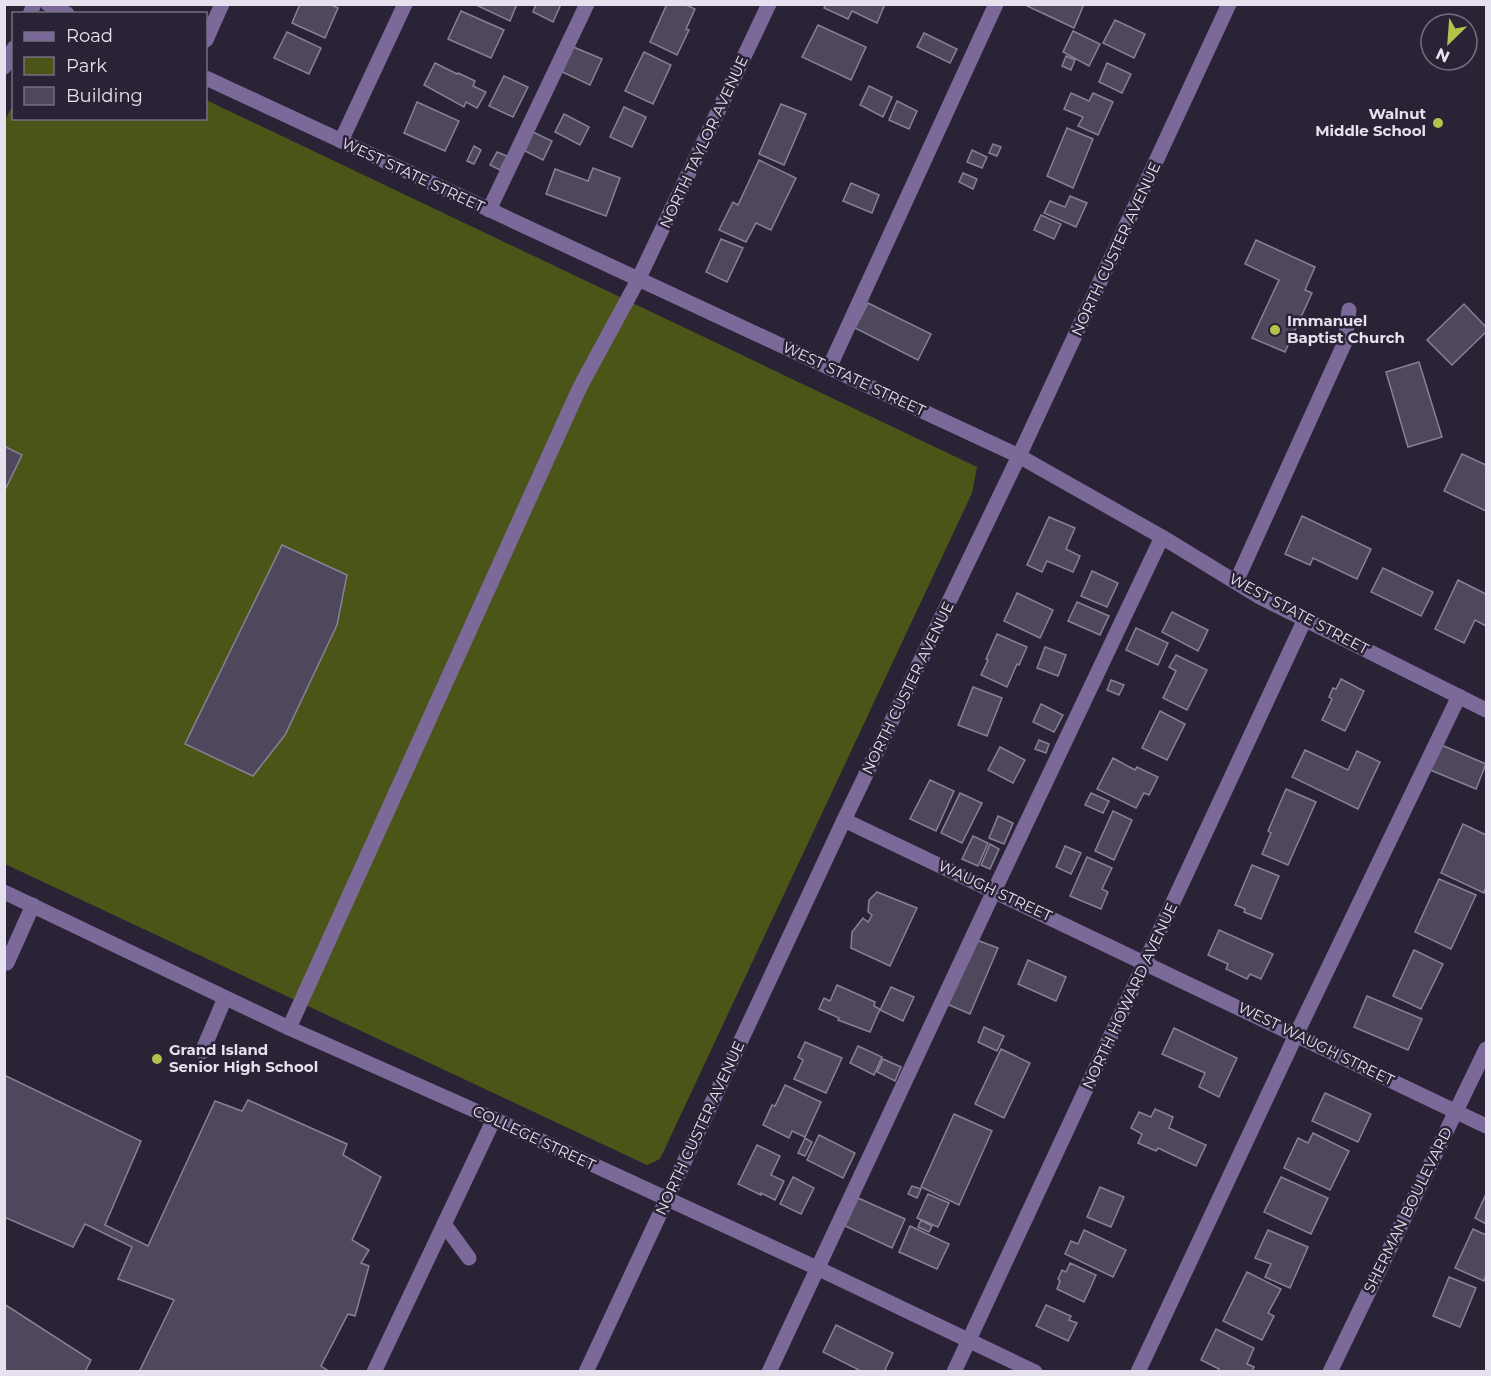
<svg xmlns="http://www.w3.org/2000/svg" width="1491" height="1376" viewBox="0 0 1491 1376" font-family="Montserrat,sans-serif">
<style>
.green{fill:#4c5518}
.building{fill:#4f485d;stroke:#888097;stroke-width:1.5}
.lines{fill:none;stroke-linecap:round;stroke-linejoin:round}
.minor{stroke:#7b699a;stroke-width:15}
.poi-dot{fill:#b2c34c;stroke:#2a2336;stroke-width:2}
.labels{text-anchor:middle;stroke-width:5;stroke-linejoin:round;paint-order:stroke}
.poi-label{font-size:15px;font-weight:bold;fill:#e5e1ee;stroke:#2a2336;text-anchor:start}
.street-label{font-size:15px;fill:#e5e1ee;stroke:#2a2336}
</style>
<rect width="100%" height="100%" fill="#2a2336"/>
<polygon class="green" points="206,100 977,467 972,493 660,1159 647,1165 5,864 4,123 13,104 14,118 206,118"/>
<g class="building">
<polygon points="300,4 329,4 338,8 325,38 292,23"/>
<polygon points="474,4 517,4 510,21"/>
<polygon points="536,4 561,4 553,22 533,12"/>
<polygon points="667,4 684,4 695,9 686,29 689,30 677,55 650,42"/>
<polygon points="826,4 885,4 877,23 852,11 848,19 824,8"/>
<polygon points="1023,4 1084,4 1074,28"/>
<polygon points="461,11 504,30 491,58 448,39"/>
<polygon points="1115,20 1145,34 1134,58 1103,43"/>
<polygon points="818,25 866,47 851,80 802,57"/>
<polygon points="1073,31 1100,44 1089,66 1063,52"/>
<polygon points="287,32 321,48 309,74 274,58"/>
<polygon points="924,33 957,49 950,63 917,47"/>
<polygon points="571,46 602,59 590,85 560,71"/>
<polygon points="644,52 671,65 653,104 625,91"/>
<polygon points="1066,56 1075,60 1071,70 1062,66"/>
<polygon points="435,63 457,74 458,73 475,81 473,86 486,92 477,108 466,102 464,107 424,85"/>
<polygon points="1107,63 1131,74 1122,93 1099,82"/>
<polygon points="504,76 528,87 513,117 489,106"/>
<polygon points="869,86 892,97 883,117 860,105"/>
<polygon points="1071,93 1089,101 1093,93 1113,102 1098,135 1078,126 1083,117 1064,109"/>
<polygon points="897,101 917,111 909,129 889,120"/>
<polygon points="417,102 459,121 445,151 404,133"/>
<polygon points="781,104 806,114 784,165 759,154"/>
<polygon points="624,107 646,117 632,147 610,137"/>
<polygon points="564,114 589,127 580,145 555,132"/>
<polygon points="1067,128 1093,139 1073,188 1047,176"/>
<polygon points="533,132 552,141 543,160 525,151"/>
<polygon points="993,144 1001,147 997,156 989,153"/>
<polygon points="474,146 481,150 474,164 467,161"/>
<polygon points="972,150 987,157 982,168 967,162"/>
<polygon points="497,152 507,156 500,170 490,165"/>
<polygon points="759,160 796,178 771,230 756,223 746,242 719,230 733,202 738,205"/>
<polygon points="593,168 620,178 606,216 546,194 555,169 588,181"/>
<polygon points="963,173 977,179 973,189 959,182"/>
<polygon points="851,183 879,195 872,213 843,201"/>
<polygon points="1070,196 1087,203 1076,227 1044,213 1050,201 1065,207"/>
<polygon points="1041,215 1061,224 1054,239 1034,230"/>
<polygon points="721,239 743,248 727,282 706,272"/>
<polygon points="1256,240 1315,267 1305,290 1312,293 1285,352 1252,338 1279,280 1245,264"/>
<polygon points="868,303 931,334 918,360 855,328"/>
<polygon points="1464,304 1486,327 1486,332 1452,365 1427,340"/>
<polygon points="1419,362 1442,437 1408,447 1386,372"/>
<polygon points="4,446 22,455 4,492"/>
<polygon points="1462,454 1486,465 1486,511 1444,491"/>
<polygon points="1302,516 1371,549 1357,579 1313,558 1310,565 1285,554"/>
<polygon points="1049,517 1075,528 1066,549 1080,556 1073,572 1047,561 1042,572 1027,565"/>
<polygon points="282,545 347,575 337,625 285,735 253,776 185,744"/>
<polygon points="1383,568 1433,592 1421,616 1371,592"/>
<polygon points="1092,571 1118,583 1107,607 1081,596"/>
<polygon points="1458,580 1486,594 1486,626 1475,620 1464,643 1435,629"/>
<polygon points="1017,593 1053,610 1040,638 1004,621"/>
<polygon points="1077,602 1109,616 1100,635 1068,621"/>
<polygon points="1172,612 1208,630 1198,651 1162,632"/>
<polygon points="1136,628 1168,643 1158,665 1126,650"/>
<polygon points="997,634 1027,647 1019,665 1017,664 1007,687 981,675 988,660 986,659"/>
<polygon points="1045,647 1066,655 1058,676 1037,668"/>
<polygon points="1176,655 1207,670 1187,710 1163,698 1176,671 1169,667"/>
<polygon points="1341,679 1364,691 1345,731 1322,720 1332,699 1329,697 1333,688 1336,689"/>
<polygon points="1111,680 1124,685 1119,695 1107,690"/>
<polygon points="973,687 1002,698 987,736 958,725"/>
<polygon points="1041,704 1063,715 1054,732 1033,722"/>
<polygon points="1160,711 1185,724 1167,760 1142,748"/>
<polygon points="1039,740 1049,744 1046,753 1035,749"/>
<polygon points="1439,744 1486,764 1476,789 1428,769"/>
<polygon points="1000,747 1025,760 1013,783 988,770"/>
<polygon points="1305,750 1348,770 1357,751 1380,762 1358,809 1292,777"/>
<polygon points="1113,758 1135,770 1137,767 1158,777 1149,795 1144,793 1136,808 1097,789"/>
<polygon points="930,780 954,791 936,831 910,819"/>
<polygon points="1286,789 1316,802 1288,865 1262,854 1271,833 1268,831"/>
<polygon points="960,793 982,803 962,843 941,833"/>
<polygon points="1091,793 1109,801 1103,813 1085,805"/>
<polygon points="1113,811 1132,820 1114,860 1095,851"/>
<polygon points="998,816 1013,823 1004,844 989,838"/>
<polygon points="1463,824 1486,835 1486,886 1484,893 1441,873"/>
<polygon points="973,836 988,843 978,866 962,859"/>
<polygon points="990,844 999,849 990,869 981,865"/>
<polygon points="1065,846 1081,853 1071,874 1056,867"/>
<polygon points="1087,857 1112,868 1102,889 1108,892 1101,909 1070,896"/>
<polygon points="1252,865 1279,876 1261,919 1244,912 1245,909 1235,905"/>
<polygon points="1439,879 1476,895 1451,949 1415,932"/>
<polygon points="877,892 917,908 890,966 851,948 852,932 863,918 868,922 872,915 868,912 869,900"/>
<polygon points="1219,930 1273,954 1261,979 1250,974 1247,979 1226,969 1228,964 1208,955"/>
<polygon points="974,939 998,948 970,1014 947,1004"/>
<polygon points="1414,950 1443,964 1421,1009 1393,996"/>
<polygon points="1028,960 1066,977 1056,1001 1018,984"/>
<polygon points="837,985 875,1002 874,1006 880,1009 870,1032 838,1020 839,1018 819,1009 824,998 830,1001"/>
<polygon points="891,987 914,997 903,1021 880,1010"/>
<polygon points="1367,996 1422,1019 1408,1050 1354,1027"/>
<polygon points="984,1027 1004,1036 997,1051 978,1042"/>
<polygon points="1174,1028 1237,1058 1219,1097 1199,1087 1205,1073 1162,1054"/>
<polygon points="805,1042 842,1058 826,1093 794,1079 803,1060 798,1057"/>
<polygon points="858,1046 882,1057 874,1075 850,1063"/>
<polygon points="1001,1049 1030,1063 1004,1118 975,1104"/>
<polygon points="883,1059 901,1067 895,1081 877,1072"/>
<polygon points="4,1075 141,1141 105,1225 148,1246 215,1101 242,1111 248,1100 347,1144 343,1155 381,1177 352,1240 369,1250 361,1263 369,1266 355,1316 348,1314 321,1366 327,1370 326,1372 139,1372 174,1300 118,1279 132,1247 85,1224 73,1247 4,1217"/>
<polygon points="785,1085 821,1102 805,1137 792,1131 789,1138 763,1125 772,1105 775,1106"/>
<polygon points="1325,1093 1371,1114 1358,1142 1312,1121"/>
<polygon points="1155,1109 1173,1117 1169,1128 1206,1145 1196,1166 1158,1148 1156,1151 1138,1143 1142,1134 1131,1128 1139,1112 1151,1117"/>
<polygon points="954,1114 992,1131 959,1205 921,1187"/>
<polygon points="1313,1133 1349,1151 1330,1190 1284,1168 1298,1138 1308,1143"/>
<polygon points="819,1135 855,1153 843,1178 807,1160"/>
<polygon points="805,1138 812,1142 805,1156 798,1153"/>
<polygon points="757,1145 780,1156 771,1175 784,1181 775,1200 761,1193 761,1195 738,1184"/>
<polygon points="793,1177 814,1188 801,1214 780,1204"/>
<polygon points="1281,1177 1328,1198 1311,1234 1264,1212"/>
<polygon points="912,1186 921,1189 917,1198 908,1194"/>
<polygon points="1100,1187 1124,1197 1111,1227 1087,1217"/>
<polygon points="928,1194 949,1203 938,1227 917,1218"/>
<polygon points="1486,1194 1486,1224 1475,1218"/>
<polygon points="858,1198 905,1219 892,1248 845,1226"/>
<polygon points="921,1220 932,1226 929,1232 918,1227"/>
<polygon points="910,1226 949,1244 937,1269 899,1252"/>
<polygon points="1473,1229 1486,1235 1486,1275 1484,1281 1455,1268"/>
<polygon points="1084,1230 1126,1250 1113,1277 1065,1254 1071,1241 1078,1244"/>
<polygon points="1268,1230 1308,1247 1290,1288 1265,1277 1271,1264 1255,1258"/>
<polygon points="1070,1263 1096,1275 1084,1302 1057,1289 1060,1281 1058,1279 1062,1270 1066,1272"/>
<polygon points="1247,1272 1281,1289 1268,1313 1274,1316 1262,1340 1223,1321"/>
<polygon points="1449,1277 1476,1288 1460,1327 1433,1316"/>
<polygon points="4,1304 91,1360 85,1372 4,1372"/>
<polygon points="1046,1305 1071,1316 1069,1320 1077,1323 1068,1341 1036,1326"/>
<polygon points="836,1325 893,1353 884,1372 863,1372 823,1352"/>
<polygon points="1216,1329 1254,1348 1247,1364 1254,1367 1252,1372 1218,1372 1219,1369 1201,1360"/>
</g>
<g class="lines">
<g class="minor">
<polyline points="48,4 67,14"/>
<polyline points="30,14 34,4"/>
<polyline points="206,40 222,4"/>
<polyline points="4,67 14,48"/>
<polyline points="206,78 1019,456 1162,537 1260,597 1486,710"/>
<polyline points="341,141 405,4"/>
<polyline points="489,210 587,4"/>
<polyline points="829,368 996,4"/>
<polyline points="1236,582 1345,342 1349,310"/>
<polyline points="844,820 1486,1126"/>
<polyline points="4,892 289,1028 494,1119 817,1268 1035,1372"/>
<polyline points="7,963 33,905"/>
<polyline points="289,1028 580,387 638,280 769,4"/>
<polyline points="202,1052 225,998"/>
<polyline points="444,1224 469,1258"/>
<polyline points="374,1372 494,1119"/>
<polyline points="586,1372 844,820 1019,456 1229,4"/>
<polyline points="769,1372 994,891 1162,537"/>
<polyline points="954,1372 1305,619"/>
<polyline points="1138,1372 1296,1035 1459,696"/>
<polyline points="1330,1372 1486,1049"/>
</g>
</g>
<g class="poi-dot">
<circle cx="1438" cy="123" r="6"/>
<circle cx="1275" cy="330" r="6"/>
<circle cx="157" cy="1059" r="6"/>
</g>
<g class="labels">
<g class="poi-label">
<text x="1426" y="119" text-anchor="end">Walnut<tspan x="1426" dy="17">Middle School</tspan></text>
<text x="1287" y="326">Immanuel<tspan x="1287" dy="17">Baptist Church</tspan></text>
<text x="169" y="1055">Grand Island<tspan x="169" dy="17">Senior High School</tspan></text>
</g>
<g class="street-label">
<text transform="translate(704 142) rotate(-65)" y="5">NORTH TAYLOR AVENUE</text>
<text transform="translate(413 175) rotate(25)" y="5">WEST STATE STREET</text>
<text transform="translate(1116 249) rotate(-65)" y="5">NORTH CUSTER AVENUE</text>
<text transform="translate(854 379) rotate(25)" y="5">WEST STATE STREET</text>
<text transform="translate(1299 614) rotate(28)" y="5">WEST STATE STREET</text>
<text transform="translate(908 688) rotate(-64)" y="5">NORTH CUSTER AVENUE</text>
<text transform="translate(995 891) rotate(25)" y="5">WAUGH STREET</text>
<text transform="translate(1130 996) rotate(-65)" y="5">NORTH HOWARD AVENUE</text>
<text transform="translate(1316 1044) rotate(26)" y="5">WEST WAUGH STREET</text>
<text transform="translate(700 1128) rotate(-65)" y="5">NORTH CUSTER AVENUE</text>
<text transform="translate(534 1138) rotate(25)" y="5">COLLEGE STREET</text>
<text transform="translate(1408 1210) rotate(-64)" y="5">SHERMAN BOULEVARD</text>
</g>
</g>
<rect width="1491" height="1376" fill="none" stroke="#e5e1ee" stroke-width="12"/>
<rect x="12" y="12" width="195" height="108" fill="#2a2336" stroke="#756f80" stroke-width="1.5"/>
<rect x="24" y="32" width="30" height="9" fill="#7b699a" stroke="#756f80" stroke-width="1.5"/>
<text x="66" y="42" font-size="18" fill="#e5e1ee">Road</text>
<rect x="24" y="57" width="30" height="18" fill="#4c5518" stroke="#756f80" stroke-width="1.5"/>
<text x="66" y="72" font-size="18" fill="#e5e1ee">Park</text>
<rect x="24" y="87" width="30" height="18" fill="#4f485d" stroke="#756f80" stroke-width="1.5"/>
<text x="66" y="102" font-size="18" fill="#e5e1ee">Building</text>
<g transform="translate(1449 42) rotate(205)"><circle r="28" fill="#2a2336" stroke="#756f80" stroke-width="1.5"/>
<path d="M0-4.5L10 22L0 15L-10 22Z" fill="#b2c34c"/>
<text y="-9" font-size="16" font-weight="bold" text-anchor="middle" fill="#e5e1ee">N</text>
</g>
</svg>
